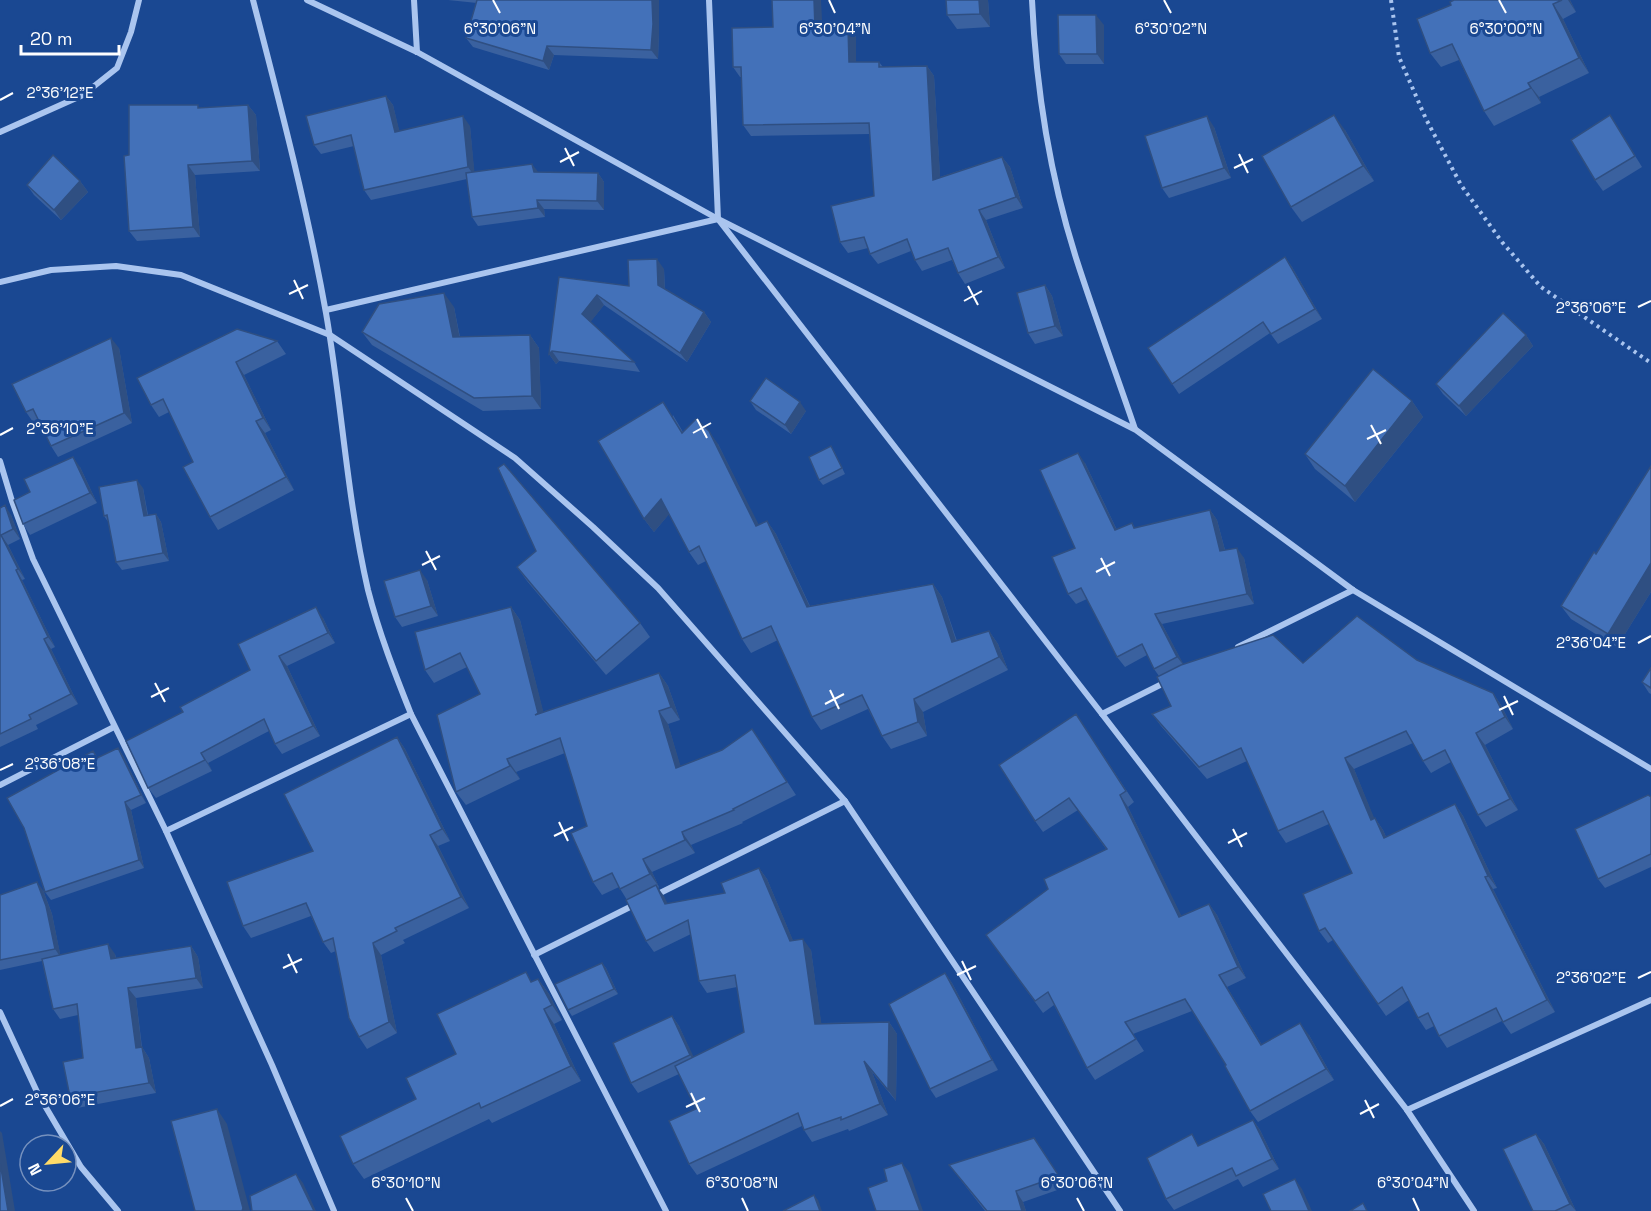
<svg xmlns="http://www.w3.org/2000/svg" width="1651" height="1211" viewBox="0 0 1651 1211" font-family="'Space Grotesk',sans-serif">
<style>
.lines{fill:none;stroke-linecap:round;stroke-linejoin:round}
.path{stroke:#aac5ef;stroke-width:4;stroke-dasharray:3 4.5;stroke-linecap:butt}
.street{stroke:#aac5ef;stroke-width:6}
.wall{fill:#3a619f}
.shaded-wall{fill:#2f4f82}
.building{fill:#4371b9;stroke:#2f4f82;stroke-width:1.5}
.ticks{fill:none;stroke:#fff;stroke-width:2}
.ticks-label{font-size:15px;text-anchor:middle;fill:#fff;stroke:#1a4892;stroke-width:6;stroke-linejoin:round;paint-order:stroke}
</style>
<rect width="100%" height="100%" fill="#1a4892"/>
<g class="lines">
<polyline class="path" points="1391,0 1399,57 1426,119 1461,185 1502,242 1541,287 1651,363"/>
<g class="street">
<path d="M 253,0 C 280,104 307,207 326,313 C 342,405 347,499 368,590 C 379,633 395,674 411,714 L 666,1211"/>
<polyline points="307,0 417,52 718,219 1136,430 1353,590 1651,769"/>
<polyline points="414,0 417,52"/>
<polyline points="709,0 718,219 1102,714 1407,1110 1474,1211"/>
<path d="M 1032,0 C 1036,88 1050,177 1077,261 C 1095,317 1116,373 1135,429"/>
<polyline points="0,132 83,95 117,68 131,32 139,0"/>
<polyline points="0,282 51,270 116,266 181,275 330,335 515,458 593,527 658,588 845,801 1120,1211"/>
<polyline points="326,310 718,219"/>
<polyline points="0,461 12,501 33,559 166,831 272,1065 334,1211"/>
<polyline points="1238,647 1353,590"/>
<polyline points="1102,714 1166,682"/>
<polyline points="0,785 114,727"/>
<polyline points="166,831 411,714"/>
<polyline points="656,895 845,801"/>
<polyline points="534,955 636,904"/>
<polyline points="0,1012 38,1094 81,1167 118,1211"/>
<polyline points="1407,1110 1651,1000"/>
</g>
</g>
<g class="wall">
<polygon points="448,0 659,0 659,33 658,59 554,55 549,70 473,47 466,38 477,3"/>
<polygon points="988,0 990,27 957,29 947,15"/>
<polygon points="1454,0 1570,0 1576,12 1563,19 1589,73 1539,97 1541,103 1494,126 1484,111 1459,60 1441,67 1430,53"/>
<polygon points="1104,25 1104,64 1066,64 1059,54"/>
<polygon points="773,27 848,27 856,37 856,62 879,62 883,67 927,66 934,76 940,177 1002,157 1010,167 1023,208 986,220 1005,268 965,284 958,273 952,260 922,271 915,260 911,251 878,264 870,254 868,248 848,253 840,242 874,196 870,134 751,136 743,125 742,77 740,77 733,67"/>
<polygon points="386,96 393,105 399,131 470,126 474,172 598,173 604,182 604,210 544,209 545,217 478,226 472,217 467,179 371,200 364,190 354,146 321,154 314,145"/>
<polygon points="248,105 256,115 260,171 195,175 200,237 137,241 129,231 129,155 200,108"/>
<polygon points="1610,115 1642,167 1603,191 1595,180"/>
<polygon points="1214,127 1231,178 1169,198 1162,188"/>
<polygon points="1345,130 1374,181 1302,222 1291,207"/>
<polygon points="80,181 88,192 61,220 34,195 27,185"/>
<polygon points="1285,257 1292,267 1322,319 1278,344 1270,333 1179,394 1148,348"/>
<polygon points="664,269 665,289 704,312 711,322 687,362 604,305 590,322 634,362 640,372 559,361 556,364 549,354 559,277 629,286"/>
<polygon points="1045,285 1052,296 1063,336 1035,344 1028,333"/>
<polygon points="454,307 460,337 530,335 539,348 541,409 483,411 372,345 362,332"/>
<polygon points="1526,335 1533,346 1466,416 1443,394 1436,384"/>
<polygon points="277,341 286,354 244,375 271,430 265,433 294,490 218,530 210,517 193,462 169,412 159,417 151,405"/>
<polygon points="119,348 132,423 58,457 51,446 39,420 33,422 26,412"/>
<polygon points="750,401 806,411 791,434 756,410"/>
<polygon points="1412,401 1423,417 1355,502 1315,469 1305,454"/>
<polygon points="673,415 683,432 718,444 758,525 767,521 776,534 810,606 933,584 942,597 957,641 989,631 998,644 1008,670 923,712 927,736 891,749 882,736 868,709 821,730 812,717 778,640 751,653 742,639 706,561 698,565 689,552 669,514 654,532 644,519"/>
<polygon points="831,446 834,451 845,474 823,485 819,480"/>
<polygon points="1085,463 1117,530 1132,523 1135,528 1210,510 1217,520 1225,550 1244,558 1254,604 1162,624 1183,664 1303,663 1417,660 1493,693 1501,705 1513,729 1485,745 1518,810 1486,827 1478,815 1451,762 1431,773 1423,761 1413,743 1354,769 1374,819 1375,818 1383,830 1386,837 1455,804 1463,816 1497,888 1493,889 1555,1012 1511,1034 1502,1021 1447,1048 1439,1036 1434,1026 1426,1030 1418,1018 1409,1000 1386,1016 1333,940 1328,943 1319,931 1352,873 1329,824 1286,843 1278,831 1247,761 1207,779 1161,726 1152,714 1171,706 1159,676 1154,669 1147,655 1125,667 1117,657 1087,599 1076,604 1068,594 1075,548"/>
<polygon points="1651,466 1651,592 1617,647 1571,619 1561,606 1596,554"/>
<polygon points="80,467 97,503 30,535 23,524"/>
<polygon points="143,488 148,515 156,514 161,522 169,561 122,570 116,562 109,523 104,516"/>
<polygon points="0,508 11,515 20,539 8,545 25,579 22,580 55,647 51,649 78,704 36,725 38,729 0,747"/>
<polygon points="536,551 640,623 650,637 606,675 527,581 517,567"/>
<polygon points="427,580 438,616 402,627 395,617"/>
<polygon points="511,607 520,620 543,712 659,673 668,686 680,720 668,724 680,766 761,742 796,795 742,822 743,823 691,845 695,853 652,872 659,887 658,888 667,904 725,893 759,868 767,879 793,941 811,950 821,1023 889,1022 897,1034 896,1101 872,1072 888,1115 849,1131 848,1129 812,1142 804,1130 802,1126 697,1175 689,1164 696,1109 679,1074 638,1093 631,1083 672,1016 679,1026 693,1057 744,1032 737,987 707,993 699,981 691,934 654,952 646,941 627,900 619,887 602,895 593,882 587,826 565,753 516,772 520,779 466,805 456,792 480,694 467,667 434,683 425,670"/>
<polygon points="323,618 335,643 287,666 320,736 282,754 275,744 269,731 208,763 212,771 156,798 148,788 183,712 250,670"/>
<polygon points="1651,668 1651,694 1649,693 1642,682"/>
<polygon points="1084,726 1134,802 1128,807 1181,916 1209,904 1217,915 1246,978 1227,987 1262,1045 1309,1035 1334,1080 1258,1122 1250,1111 1226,1065 1192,1011 1133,1034 1144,1051 1095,1080 1087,1068 1054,1005 1043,1013 986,935 1106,849 1078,810 1043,832 1035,821"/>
<polygon points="397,737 405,749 450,841 438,846 469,908 403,940 405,943 381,955 397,1033 367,1049 359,1037 336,951 331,953 323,942 311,916 251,938 243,926 313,851"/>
<polygon points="118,748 123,756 146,803 131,810 144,868 51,900 45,892 93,751 98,758"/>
<polygon points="1651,797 1651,867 1605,888 1598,879"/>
<polygon points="43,890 52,914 60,954 115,954 116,958 191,946 198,957 203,988 136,998 142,1047 149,1058 156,1093 77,1108 70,1097 83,1058 78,1015 60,1019 53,1009 42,961 0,970 0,895"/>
<polygon points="602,963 606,968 618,994 572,1016 568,1010"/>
<polygon points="945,973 952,983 998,1070 936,1098 930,1089"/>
<polygon points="538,979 549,994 562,1020 554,1024 581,1081 492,1123 489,1119 364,1179 353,1164 416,1099 456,1054 533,981"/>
<polygon points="1253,1120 1260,1130 1279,1169 1243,1187 1238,1179 1174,1210 1166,1199 1200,1145"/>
<polygon points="1536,1134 1544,1144 1576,1211 1533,1211"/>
<polygon points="1041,1148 1066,1187 1023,1202 1026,1211 985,1211 949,1165"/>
</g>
<g class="shaded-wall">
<polygon points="652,0 659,0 659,33 658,59 651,50"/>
<polygon points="814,0 821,0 823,38 815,27"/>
<polygon points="979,0 988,0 990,27 980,14"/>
<polygon points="1568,0 1570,0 1576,12"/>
<polygon points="1553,4 1563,19 1589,73 1579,58"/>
<polygon points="1096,15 1104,25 1104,64 1097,54"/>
<polygon points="848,27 856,37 856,73 849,62"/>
<polygon points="547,46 554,55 549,70 543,61"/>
<polygon points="927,66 934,76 941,191 933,180"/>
<polygon points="1528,83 1539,97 1541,103 1531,88"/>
<polygon points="386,96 393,105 402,141 395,132"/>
<polygon points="248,105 256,115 260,171 252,161"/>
<polygon points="1334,115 1345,130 1374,181 1363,166"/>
<polygon points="463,116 470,126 475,177 468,167"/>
<polygon points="1207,116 1214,127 1231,178 1224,168"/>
<polygon points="1002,157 1010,167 1023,208 1016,197"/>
<polygon points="532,164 539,173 534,172"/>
<polygon points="188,165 195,175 200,237 193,227"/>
<polygon points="598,173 604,182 604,210 597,201"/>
<polygon points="80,181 88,192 61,220 54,210"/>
<polygon points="537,200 544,209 545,217 538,208"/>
<polygon points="979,210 986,220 1005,268 998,257"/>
<polygon points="1285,257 1292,267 1322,319 1315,309"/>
<polygon points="657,259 664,269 665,294 658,285"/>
<polygon points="1045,285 1052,296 1063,336 1055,326"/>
<polygon points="444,293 454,307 462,350 453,337"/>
<polygon points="597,295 604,305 589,324 582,314"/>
<polygon points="704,312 711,322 687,362 680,353"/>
<polygon points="530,335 539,348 541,409 532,396"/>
<polygon points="1526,335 1533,346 1466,416 1459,406"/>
<polygon points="111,338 119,348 132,423 124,413"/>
<polygon points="552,351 559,361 556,364 549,354"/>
<polygon points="236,362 244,375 271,430 263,418"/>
<polygon points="1412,401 1423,417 1355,502 1345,486"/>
<polygon points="800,402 806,411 791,434 785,425"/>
<polygon points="256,421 265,433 294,490 286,477"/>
<polygon points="709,431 718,444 766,539 756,526"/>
<polygon points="1078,453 1085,463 1122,541 1115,530"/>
<polygon points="73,457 80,467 97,503 90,493"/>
<polygon points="137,480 143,488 149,525 144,516"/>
<polygon points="661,499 671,512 654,532 644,519"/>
<polygon points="5,505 11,515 20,539 13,529"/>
<polygon points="1210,510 1217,520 1228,562 1220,551"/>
<polygon points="156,514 161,522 169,561 163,553"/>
<polygon points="767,521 776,534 816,620 807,607"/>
<polygon points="1,535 8,545 25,579 18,569"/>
<polygon points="1237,548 1244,558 1254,604 1247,594"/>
<polygon points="1651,563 1651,592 1617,647 1608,634"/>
<polygon points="16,570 22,580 55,647 48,637"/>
<polygon points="420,570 427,580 438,616 431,606"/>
<polygon points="933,584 942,597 961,656 952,642"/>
<polygon points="316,607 323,618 335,643 328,633"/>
<polygon points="511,607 520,620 547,726 538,713"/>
<polygon points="1155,614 1162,624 1185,667 1177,657"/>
<polygon points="989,631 998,644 1008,670 999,657"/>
<polygon points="44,639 51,649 78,704 71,694"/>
<polygon points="279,656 287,666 320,736 313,726"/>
<polygon points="659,673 668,686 680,720 671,707"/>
<polygon points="1493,693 1501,705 1513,729 1505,717"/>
<polygon points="914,699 923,712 927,736 918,722"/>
<polygon points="659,711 668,724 685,781 676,768"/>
<polygon points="1476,733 1485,745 1518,810 1510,799"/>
<polygon points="397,737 405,749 450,841 442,829"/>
<polygon points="118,748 123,756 146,803 141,795"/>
<polygon points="201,753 208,763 212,771 205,760"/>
<polygon points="1345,758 1354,769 1380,832 1371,820"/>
<polygon points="507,759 516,772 520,779 510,766"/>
<polygon points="1120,795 1128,807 1188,929 1179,917"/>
<polygon points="125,802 131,810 144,868 139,860"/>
<polygon points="1455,804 1463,816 1497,888 1488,876"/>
<polygon points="1375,818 1383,830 1392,850 1384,838"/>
<polygon points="682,832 691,845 695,853 685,840"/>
<polygon points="430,835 438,846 469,908 461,897"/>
<polygon points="643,859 652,872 659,887 650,874"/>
<polygon points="759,868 767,879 798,952 790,941"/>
<polygon points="1485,877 1493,889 1555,1012 1547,1000"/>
<polygon points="37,882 43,890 52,914 61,958 55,949"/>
<polygon points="656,885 664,896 673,915 665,904"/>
<polygon points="1209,904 1217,915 1246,978 1238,967"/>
<polygon points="803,939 811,950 823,1035 815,1024"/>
<polygon points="373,943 381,955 397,1033 389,1022"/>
<polygon points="108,944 115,954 118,969 111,959"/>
<polygon points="191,946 198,957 203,988 196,978"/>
<polygon points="602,963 606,968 618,994 614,989"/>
<polygon points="945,973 952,983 998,1070 992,1060"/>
<polygon points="1219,975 1227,987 1269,1057 1261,1045"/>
<polygon points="538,979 549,994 562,1020 552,1005"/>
<polygon points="128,988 136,998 143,1059 136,1048"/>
<polygon points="544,1009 554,1024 581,1081 571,1066"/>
<polygon points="672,1016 679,1026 698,1066 690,1055"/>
<polygon points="889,1022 897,1034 896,1101 888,1090"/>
<polygon points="1300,1023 1309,1035 1334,1080 1326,1069"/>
<polygon points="142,1047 149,1058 156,1093 149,1083"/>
<polygon points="864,1061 872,1072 888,1115 880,1104"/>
<polygon points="217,1109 227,1124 250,1211 242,1211"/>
<polygon points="1253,1120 1260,1130 1279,1169 1272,1159"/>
<polygon points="0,1131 2,1133 15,1211 8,1211 0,1162"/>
<polygon points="1536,1134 1544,1144 1576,1211 1570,1204"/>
<polygon points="902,1163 910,1173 923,1211 920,1211"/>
<polygon points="296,1174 303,1183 316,1211 314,1211"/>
<polygon points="1295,1179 1302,1189 1312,1211 1309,1211"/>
<polygon points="1016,1191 1023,1202 1026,1211 1022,1211"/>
<polygon points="814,1195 818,1200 822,1211 820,1211"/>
</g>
<g class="building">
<polygon points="477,0 652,0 653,24 651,50 547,46 543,61 466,38"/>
<polygon points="772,0 814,0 815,27 848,27 849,62 879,62 879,67 927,66 933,180 1002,157 1016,197 979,210 998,257 958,273 948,248 915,260 907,239 870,254 864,237 840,242 831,206 874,196 869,123 743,125 741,67 733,67 732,28 773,27"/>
<polygon points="946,0 979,0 980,14 947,15"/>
<polygon points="1454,0 1562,0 1553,4 1579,58 1528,83 1531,88 1484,111 1452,44 1430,53 1417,19 1451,5 1450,2"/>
<polygon points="1058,15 1096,15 1097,54 1059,54"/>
<polygon points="386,96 395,132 463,116 468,167 364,190 351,135 314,145 306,116"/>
<polygon points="129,105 198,105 198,108 248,105 252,161 188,165 193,227 129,231 124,156 129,155"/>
<polygon points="1334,115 1363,166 1291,207 1262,156"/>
<polygon points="1610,115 1635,156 1595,180 1571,140"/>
<polygon points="1207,116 1224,168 1162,188 1145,136"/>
<polygon points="53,155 80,181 54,210 27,185"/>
<polygon points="532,164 534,172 598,173 597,201 537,200 538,208 472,217 466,173"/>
<polygon points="1285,257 1315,309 1271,334 1263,322 1172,384 1148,348"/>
<polygon points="657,259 658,285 704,312 680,353 597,295 582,314 634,362 552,351 549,354 559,277 629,286 628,260"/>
<polygon points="1045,285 1055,326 1028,333 1017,293"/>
<polygon points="444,293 453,337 530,335 532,396 474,398 362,332 379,304"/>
<polygon points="1503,313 1526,335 1459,406 1436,384"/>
<polygon points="237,329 277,341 236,362 263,418 256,421 286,477 210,517 183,467 193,462 163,399 151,405 137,378"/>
<polygon points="111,338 124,413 51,446 33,409 26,412 12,384"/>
<polygon points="1373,369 1412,401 1345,486 1305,454"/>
<polygon points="766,378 800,402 785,425 750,401"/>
<polygon points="663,402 682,433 696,419 709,431 756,526 767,521 807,607 933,584 952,642 989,631 999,657 914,699 918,722 882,736 862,695 812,717 771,626 742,639 699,546 689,552 661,499 644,519 598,441"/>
<polygon points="831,446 842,468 819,480 809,457"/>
<polygon points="1078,453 1115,530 1132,523 1134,528 1210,510 1220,551 1237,548 1247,594 1155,614 1177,657 1154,669 1142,644 1117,657 1081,588 1068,594 1052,557 1075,548 1040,470"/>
<polygon points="73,457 90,493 23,524 14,500 30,492 24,479"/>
<polygon points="504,464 640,623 596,661 517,567 536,551 498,468"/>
<polygon points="1651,466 1651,563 1608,634 1561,606 1594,552 1596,554"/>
<polygon points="137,480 144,516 156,514 163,553 116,562 107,515 104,516 99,487"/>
<polygon points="5,505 13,529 1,535 18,569 16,570 48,637 44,639 71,694 29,715 31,719 0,734 0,508"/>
<polygon points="420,570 431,606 395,617 384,581"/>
<polygon points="316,607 328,633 279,656 313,726 275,744 264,719 201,753 205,760 148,788 126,741 183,712 180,707 250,670 238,644"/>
<polygon points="511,607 538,713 535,715 659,673 671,707 659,711 676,768 722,750 752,729 787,782 733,809 734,810 682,832 685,840 643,859 650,874 620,889 612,873 593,882 571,833 587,826 560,738 507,759 510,766 456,792 437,715 480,694 460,653 425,670 415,632"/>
<polygon points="1357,616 1417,660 1493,693 1505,717 1476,733 1510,799 1478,815 1445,750 1423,761 1406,731 1345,758 1371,820 1375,818 1384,838 1455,804 1488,876 1485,877 1547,1000 1503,1022 1496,1008 1439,1036 1428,1013 1418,1018 1402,987 1378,1004 1325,928 1319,931 1303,894 1352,873 1323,811 1278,831 1241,748 1199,767 1152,714 1171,706 1157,677 1181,665 1273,635 1303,663"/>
<polygon points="1651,668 1651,688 1642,682"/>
<polygon points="1076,714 1126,791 1120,795 1179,917 1209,904 1238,967 1219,975 1261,1045 1300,1023 1326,1069 1250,1111 1225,1066 1226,1065 1185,999 1125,1022 1136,1039 1087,1068 1048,992 1035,1001 986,935 1048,889 1044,879 1107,849 1069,798 1035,821 999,765"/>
<polygon points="397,737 442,829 430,835 461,897 395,928 397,931 373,943 389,1022 359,1037 349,1018 333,938 323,942 306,903 243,926 227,882 313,851 284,794"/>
<polygon points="118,748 141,795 125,802 139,860 45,892 24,828 7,798 93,751 97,758"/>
<polygon points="1648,795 1651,797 1651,854 1598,879 1575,829"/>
<polygon points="759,868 790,941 803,939 815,1024 889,1022 888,1090 864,1061 880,1104 841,1120 841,1117 804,1130 798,1113 689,1164 669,1121 696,1109 675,1066 744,1032 735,975 699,981 688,920 646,941 626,900 656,885 665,904 725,893 721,883"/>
<polygon points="37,882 46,906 55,949 0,960 0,895"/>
<polygon points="108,944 111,959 191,946 196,978 128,988 136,1048 142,1047 149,1083 70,1097 63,1062 83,1058 77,1004 53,1009 42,959"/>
<polygon points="602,963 614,989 568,1010 555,984"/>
<polygon points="526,972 531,982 538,979 552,1005 544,1009 571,1066 481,1108 479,1103 353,1164 340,1136 416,1099 406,1078 456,1054 437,1014"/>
<polygon points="945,973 992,1060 930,1089 889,1004"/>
<polygon points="672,1016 690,1055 631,1083 613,1043"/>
<polygon points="217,1109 243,1208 242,1211 195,1211 171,1121"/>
<polygon points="1253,1120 1272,1159 1236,1176 1232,1168 1166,1199 1147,1158 1192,1134 1198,1146"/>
<polygon points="1536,1134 1570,1204 1555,1211 1533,1211 1503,1149"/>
<polygon points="1034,1138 1059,1176 1016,1191 1022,1211 987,1211 949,1165"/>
<polygon points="0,1162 8,1211 0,1211"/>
<polygon points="902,1163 920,1211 876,1211 868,1188 887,1181 884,1169"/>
<polygon points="296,1174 314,1211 252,1211 250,1196"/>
<polygon points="1295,1179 1309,1211 1271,1211 1263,1194"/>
<polygon points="814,1195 820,1211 783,1211"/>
<polygon points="1363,1203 1367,1211 1350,1211"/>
</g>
<path class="ticks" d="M 493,0 L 500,13M 829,0 L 835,13M 1164,0 L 1171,13M 1499,0 L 1506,13M 0,100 L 13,93M 565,148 L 574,166M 1239,154 L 1248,173M 560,162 L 579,152M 1234,168 L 1253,159M 294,280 L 303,299M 968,286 L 978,305M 289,294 L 308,285M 964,301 L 982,291M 1638,307 L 1651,301M 697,419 L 707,438M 1371,425 L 1381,444M 693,433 L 711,423M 0,435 L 13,428M 1367,439 L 1386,430M 426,551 L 436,570M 1101,558 L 1110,576M 422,565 L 440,556M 1096,572 L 1115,562M 1638,643 L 1651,636M 155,683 L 165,702M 830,690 L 839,709M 1504,696 L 1513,715M 151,697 L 169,688M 825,704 L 844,694M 1499,710 L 1518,701M 0,770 L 13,764M 559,822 L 568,841M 1233,829 L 1242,847M 554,836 L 573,827M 1228,843 L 1247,833M 288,954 L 297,973M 962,961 L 971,980M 283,968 L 302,959M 957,975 L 976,966M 1638,978 L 1651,972M 691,1093 L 700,1112M 1365,1100 L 1374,1118M 0,1106 L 13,1099M 686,1107 L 705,1098M 1360,1114 L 1379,1104M 406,1198 L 413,1211M 742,1198 L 748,1211M 1077,1198 L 1084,1211M 1413,1198 L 1419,1211"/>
<g class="ticks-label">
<text x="835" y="34">6°30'04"N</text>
<text x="1171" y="34">6°30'02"N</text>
<text x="1506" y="34">6°30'00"N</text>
<text x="500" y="34">6°30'06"N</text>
<text x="60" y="98">2°36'12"E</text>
<text x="1591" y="313">2°36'06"E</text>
<text x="60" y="434">2°36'10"E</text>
<text x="1591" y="648">2°36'04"E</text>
<text x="60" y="769">2°36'08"E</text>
<text x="1591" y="983">2°36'02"E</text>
<text x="60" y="1105">2°36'06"E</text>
<text x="406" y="1188">6°30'10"N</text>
<text x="742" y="1188">6°30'08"N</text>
<text x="1077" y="1188">6°30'06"N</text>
<text x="1413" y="1188">6°30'04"N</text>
</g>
<g transform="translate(48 1163) rotate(244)"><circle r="28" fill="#1a4892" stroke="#7691be" stroke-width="1.5"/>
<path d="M0-4.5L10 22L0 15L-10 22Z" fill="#ffdb68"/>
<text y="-9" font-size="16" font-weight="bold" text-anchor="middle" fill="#ffffff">N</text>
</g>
<path d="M21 45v9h98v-9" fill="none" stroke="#ffffff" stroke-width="3"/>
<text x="30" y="45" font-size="18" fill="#ffffff" stroke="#1a4892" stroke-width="4.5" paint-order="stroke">20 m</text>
</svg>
